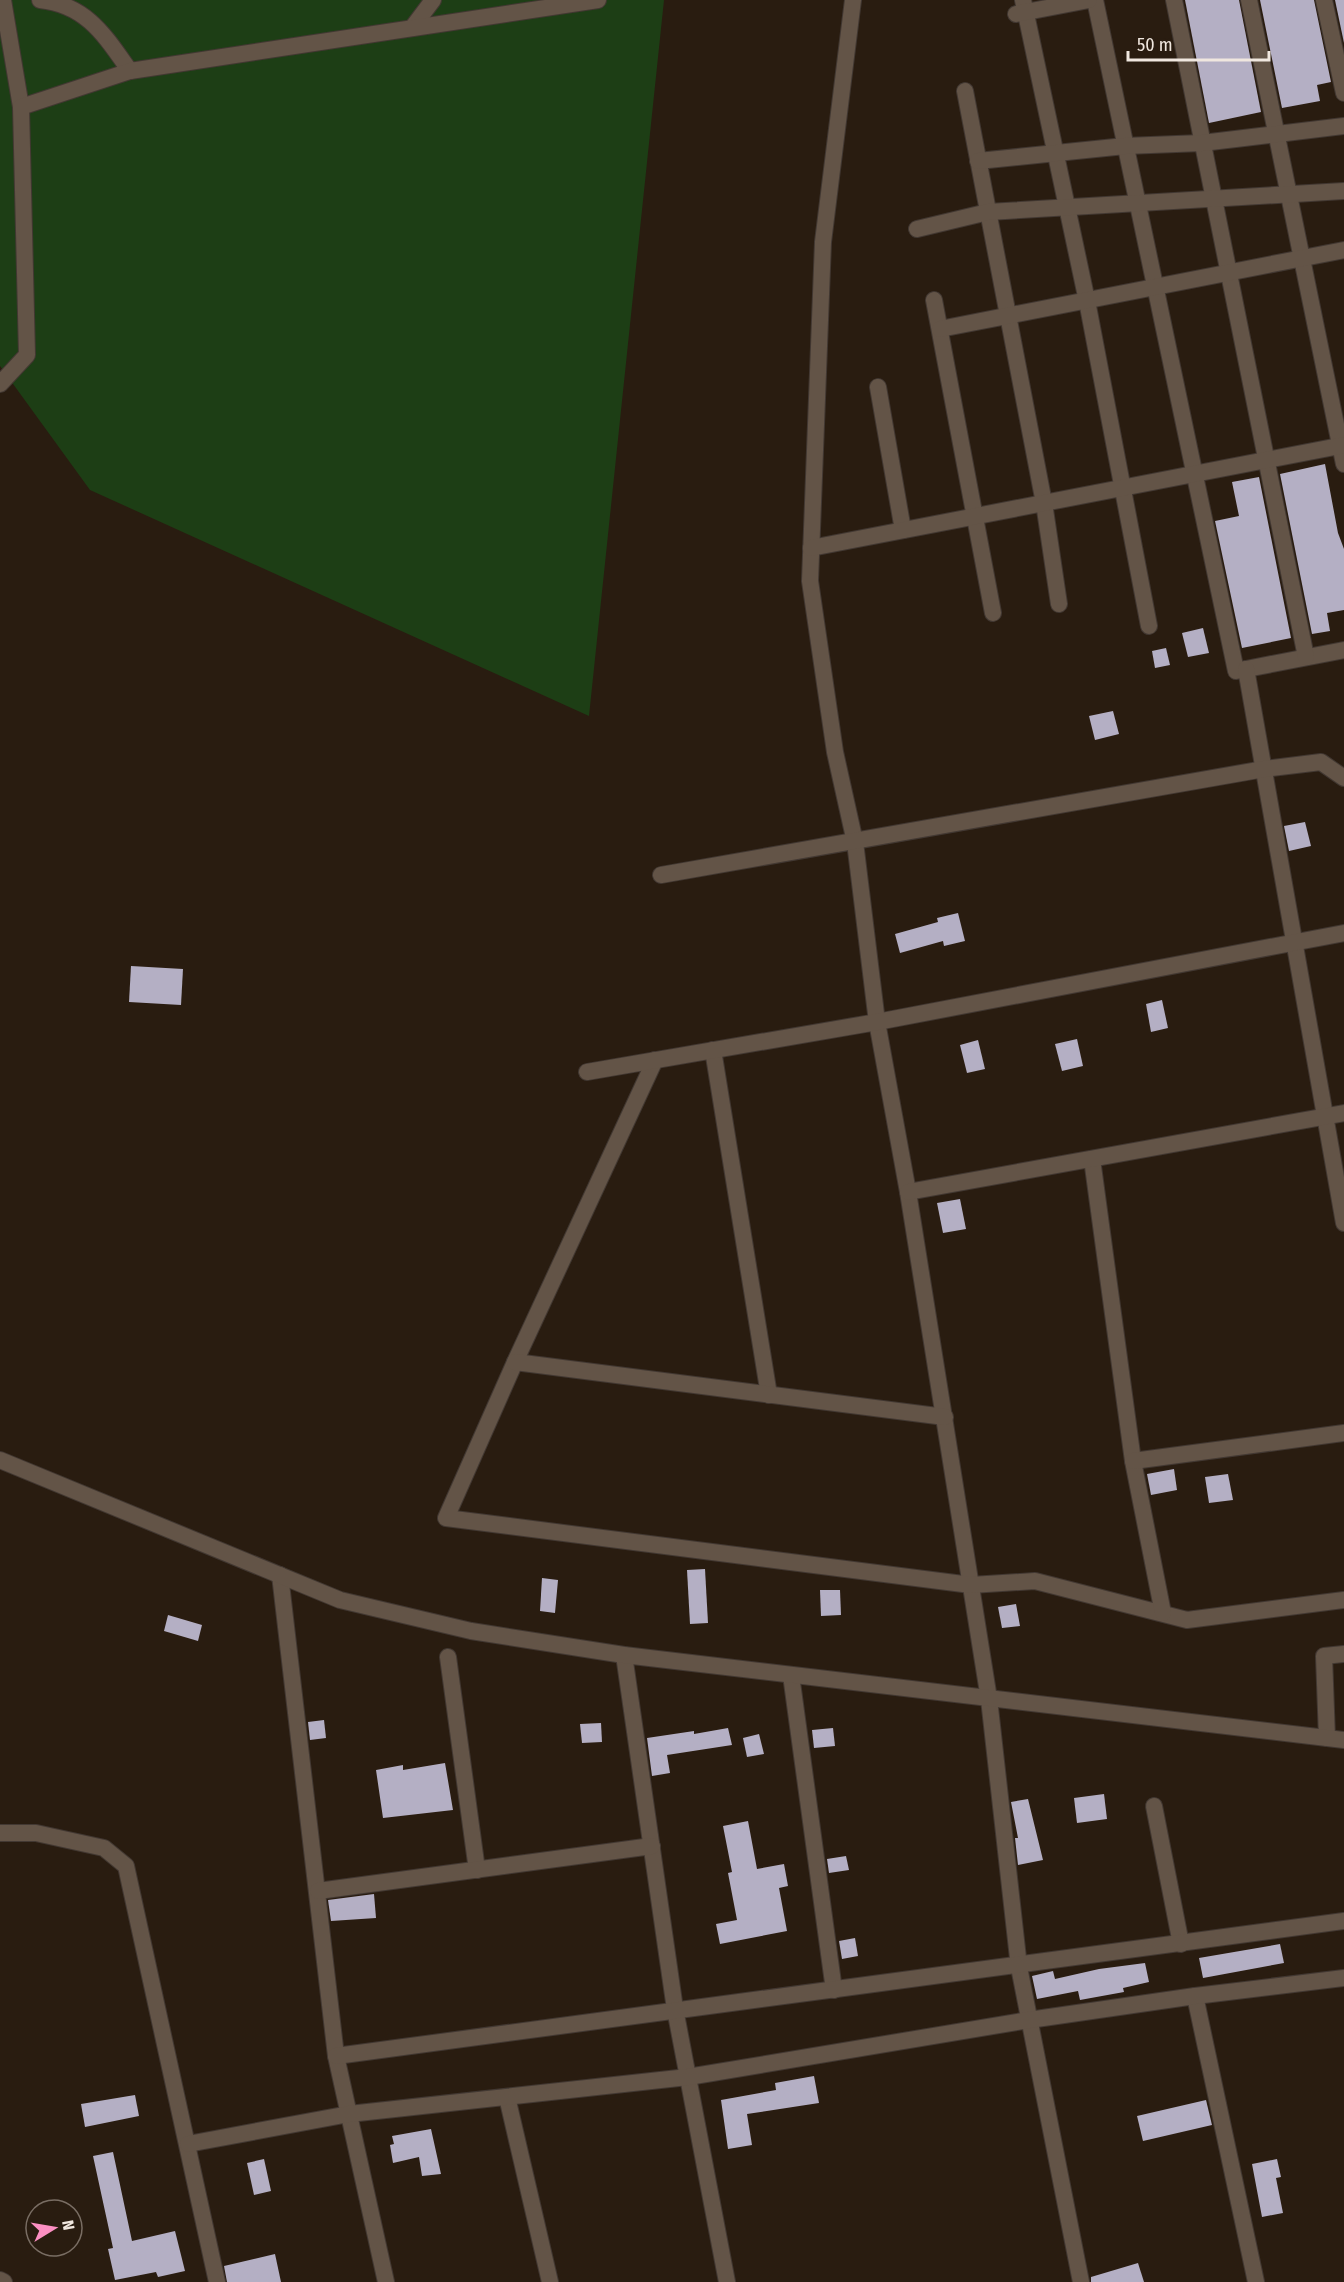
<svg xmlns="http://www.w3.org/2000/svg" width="1344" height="2282" viewBox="0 0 1344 2282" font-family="'Fira Sans Condensed',sans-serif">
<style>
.green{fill:#1d3e15}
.building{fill:#b4afc4}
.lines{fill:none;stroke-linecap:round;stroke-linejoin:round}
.minor-casing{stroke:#423832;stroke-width:18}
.tertiary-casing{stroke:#423832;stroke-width:18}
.minor{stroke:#635447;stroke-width:16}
.tertiary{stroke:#635447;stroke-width:16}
</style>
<rect width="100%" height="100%" fill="#291c10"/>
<polygon class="green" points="0,0 664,0 589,716 90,490 0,366"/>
<g class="building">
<polygon points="1185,0 1239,0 1261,112 1209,123"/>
<polygon points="1260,0 1314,0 1331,82 1317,85 1320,101 1282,108"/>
<polygon points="1335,0 1344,0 1344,43"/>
<polygon points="1325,464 1338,533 1344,549 1344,610 1327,613 1330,631 1312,634 1280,474"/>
<polygon points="1259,477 1291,638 1242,648 1215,521 1239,516 1232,482"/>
<polygon points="1203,628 1209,653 1188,657 1182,633"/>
<polygon points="1166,648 1170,665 1155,668 1152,651"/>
<polygon points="1113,711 1119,734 1095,740 1089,716"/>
<polygon points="1305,822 1311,846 1289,851 1284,826"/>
<polygon points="958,913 965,941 944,946 943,941 900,953 895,934 938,922 937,918"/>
<polygon points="131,966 183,969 181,1005 129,1002"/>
<polygon points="1162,1000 1168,1028 1151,1032 1146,1004"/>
<polygon points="1077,1039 1083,1066 1062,1071 1055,1044"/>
<polygon points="978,1040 985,1069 967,1073 960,1045"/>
<polygon points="960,1199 966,1229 943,1233 937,1203"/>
<polygon points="1174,1469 1177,1490 1151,1495 1147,1474"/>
<polygon points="1228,1474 1233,1500 1209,1503 1205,1477"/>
<polygon points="705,1569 708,1623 690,1624 687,1570"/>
<polygon points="542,1578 558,1580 555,1613 540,1611"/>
<polygon points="820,1590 840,1590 841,1615 821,1616"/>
<polygon points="1016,1604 1020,1626 1002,1628 998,1607"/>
<polygon points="168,1615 202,1625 198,1641 164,1631"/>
<polygon points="324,1720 326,1738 310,1740 308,1722"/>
<polygon points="601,1723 602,1742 582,1743 580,1724"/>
<polygon points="728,1728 732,1745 667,1755 670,1773 652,1776 647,1738 694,1731 694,1734"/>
<polygon points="833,1728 835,1746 814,1748 812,1730"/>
<polygon points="759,1734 764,1754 747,1757 743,1738"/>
<polygon points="445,1763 453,1810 383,1818 376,1770 403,1765 403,1770"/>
<polygon points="1104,1794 1107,1819 1077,1823 1074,1798"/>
<polygon points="1028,1799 1043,1860 1018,1865 1015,1838 1018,1838 1011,1802"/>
<polygon points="748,1821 757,1869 784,1864 788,1886 779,1888 787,1931 720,1944 716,1924 737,1920 728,1873 732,1872 723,1826"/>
<polygon points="846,1856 849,1870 829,1873 827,1859"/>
<polygon points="374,1894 376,1918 331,1921 328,1900"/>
<polygon points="855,1938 858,1956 842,1959 839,1941"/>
<polygon points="1280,1944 1284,1963 1203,1978 1199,1958"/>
<polygon points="1145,1963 1149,1982 1123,1988 1124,1992 1080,2000 1078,1991 1037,1999 1032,1976 1053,1971 1055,1979 1099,1969"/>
<polygon points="814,2076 819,2103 747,2114 752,2145 728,2149 721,2100 776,2090 775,2083"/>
<polygon points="135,2095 139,2116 85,2127 81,2104"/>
<polygon points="1206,2100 1212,2125 1143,2141 1137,2116"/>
<polygon points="431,2129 441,2174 422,2176 419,2157 393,2163 390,2145 394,2144 392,2136"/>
<polygon points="113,2152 132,2241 175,2231 185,2271 158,2277 156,2272 115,2280 108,2249 113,2248 93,2156"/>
<polygon points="264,2159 271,2191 254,2195 247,2163"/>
<polygon points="1277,2159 1281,2177 1276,2178 1283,2213 1262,2217 1252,2164"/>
<polygon points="275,2254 281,2282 227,2282 224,2266"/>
<polygon points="1138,2263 1144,2282 1091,2282 1091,2277"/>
</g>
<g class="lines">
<defs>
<g id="minor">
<polyline points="3,0 21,107"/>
<path d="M 40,0 C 87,5 105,36 130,71"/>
<polyline points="853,0 823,242 810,581 835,752 855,842 877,1022 908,1192 989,1699 1019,1967 1081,2282"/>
<polyline points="1023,0 1087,301 1149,626"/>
<polyline points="1095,0 1236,671 1344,650"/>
<polyline points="1174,0 1306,657"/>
<polyline points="1249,0 1344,464"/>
<polyline points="1324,0 1344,93"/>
<polyline points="1016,14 1089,0"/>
<polyline points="412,28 433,0"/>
<polyline points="965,91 1044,503 1059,604"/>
<polyline points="978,161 1125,146 1202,143 1344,126"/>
<polyline points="917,229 988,212 1344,191"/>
<polyline points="934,300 993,613"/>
<polyline points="940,329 1344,250"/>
<polyline points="0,384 27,355 21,107 130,71 598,0"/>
<polyline points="878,387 903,530"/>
<polyline points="811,548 1344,445"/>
<polyline points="1246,669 1344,1223"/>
<polyline points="661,875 1264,769 1321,762 1344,778"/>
<polyline points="713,1050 769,1395"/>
<polyline points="655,1060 515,1362 446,1518 971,1585 1035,1581 1187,1620 1344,1600"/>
<polyline points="587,1072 877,1022 1344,933"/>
<polyline points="1092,1159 1133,1461 1163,1613"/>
<polyline points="908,1192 1344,1113"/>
<polyline points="515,1362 945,1417"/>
<polyline points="1133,1461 1344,1433"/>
<polyline points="280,1575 336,2056 386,2282"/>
<polyline points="624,1655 675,2009 727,2282"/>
<polyline points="448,1657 477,1870"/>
<polyline points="791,1675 834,1990"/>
<polyline points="1327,1738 1324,1656 1344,1654"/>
<polyline points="1154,1806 1181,1944"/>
<polyline points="0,1833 36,1833 104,1848 126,1866 217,2282"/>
<polyline points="318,1891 652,1846"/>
<polyline points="1195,1996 1256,2282"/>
<path d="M 336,2056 C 672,2009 1008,1968 1344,1921"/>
<polyline points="507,2097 550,2282"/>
<polyline points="188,2144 349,2114 688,2077 1029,2020 1195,1996 1344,1978"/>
<polyline points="0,2280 4,2282"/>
</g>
<polyline id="tertiary" points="0,1460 340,1600 471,1631 624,1655 1344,1740"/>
</defs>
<use href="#minor" class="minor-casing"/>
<use href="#tertiary" class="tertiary-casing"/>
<use href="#minor" class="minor"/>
<use href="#tertiary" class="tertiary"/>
</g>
<g transform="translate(54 2228) rotate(79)"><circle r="28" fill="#291c10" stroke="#796d63" stroke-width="1.5"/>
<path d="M0-4.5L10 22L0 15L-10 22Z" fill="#fc8fc2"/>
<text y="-9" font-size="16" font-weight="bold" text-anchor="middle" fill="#f0e7df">N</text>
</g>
<path d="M1128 51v9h141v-9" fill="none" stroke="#f0e7df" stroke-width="3"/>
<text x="1137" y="51" font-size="18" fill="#f0e7df" stroke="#291c10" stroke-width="4.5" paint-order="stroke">50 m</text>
</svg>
